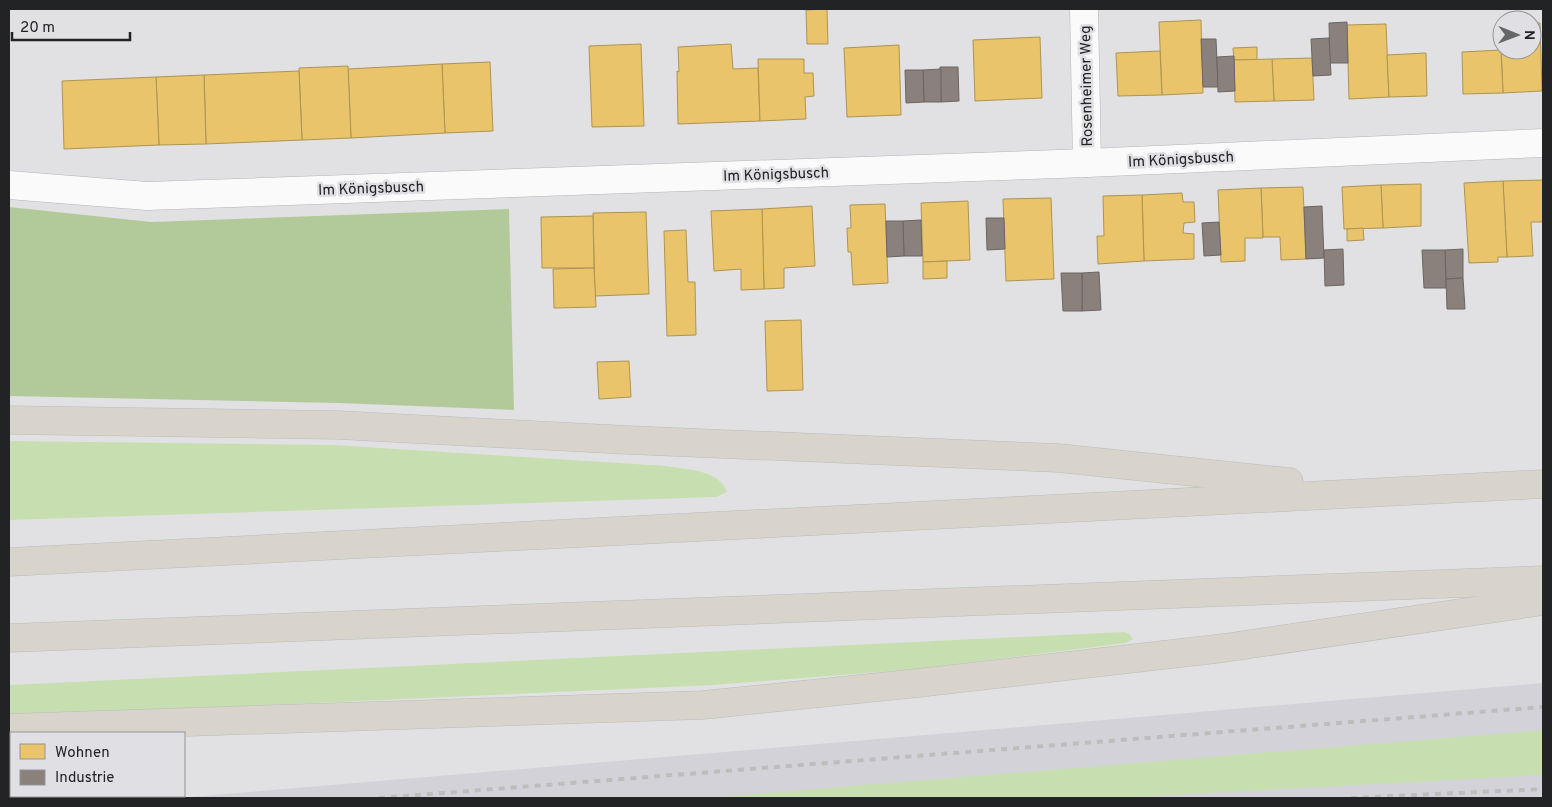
<svg xmlns="http://www.w3.org/2000/svg" width="1552" height="807" viewBox="0 0 1552 807" font-family="Overpass,sans-serif">
<style>
.built{fill:#d2d2d8}
.green{fill:#c7dfb0}
.forest{fill:#b2ca99}
.homes{fill:#e9c46a;stroke:#ad9455}
.industry{fill:#8a817c;stroke:#6b6562}
.lines{fill:none;stroke-linecap:round;stroke-linejoin:round}
.street-casing{stroke:#b4b4b6;stroke-width:29}
.highway-casing{stroke:#bcbcbc;stroke-width:29}
.street{stroke:#fafafb;stroke-width:28}
.highway{stroke:#d8d3cb;stroke-width:28}
.rail{stroke:#bdbdbe;stroke-width:4;stroke-dasharray:6 6;stroke-linecap:butt}
.labels{text-anchor:middle;stroke-width:5;stroke-linejoin:round;paint-order:stroke}
.street-label{font-size:15px;fill:#222324;stroke:#e0e0e4}
</style>
<rect width="100%" height="100%" fill="#e1e1e3"/>
<polygon class="built" points="1543,683 1543,798 178,798"/>
<g class="green">
<path d="M 9,441 L 334,445 L 666,466 C 687,470 719,469 727,492 L 716,497 L 9,520 Z"/>
<polygon points="1124,632 1129,634 1133,639 1126,643 917,669 713,685 69,714 9,714 9,685"/>
<polygon points="1543,730 1543,775 1117,798 705,798"/>
</g>
<polygon class="forest" points="9,207 151,222 509,209 514,410 339,403 9,396"/>
<g class="homes">
<polygon points="827,9 828,44 807,44 806,10"/>
<polygon points="1201,20 1203,93 1162,95 1159,22"/>
<polygon points="1532,23 1540,23 1542,91 1503,93 1500,24 1502,24 1502,50 1532,50"/>
<polygon points="1386,24 1389,97 1349,99 1347,25"/>
<polygon points="1040,37 1042,98 975,101 973,40"/>
<polygon points="641,44 644,126 592,127 589,46"/>
<polygon points="731,44 733,69 758,68 760,121 678,124 677,71 679,72 678,47"/>
<polygon points="899,45 901,115 847,117 844,48"/>
<polygon points="1257,47 1257,60 1234,60 1233,48"/>
<polygon points="1501,50 1503,93 1463,94 1462,52"/>
<polygon points="1160,51 1162,95 1118,96 1116,53"/>
<polygon points="1426,53 1427,96 1389,97 1387,55"/>
<polygon points="1312,58 1314,100 1274,101 1272,59"/>
<polygon points="758,59 804,59 804,73 813,73 814,96 805,97 806,119 760,121"/>
<polygon points="1272,59 1274,101 1235,102 1234,60"/>
<polygon points="490,62 493,131 445,133 442,64"/>
<polygon points="442,64 445,133 351,138 348,69"/>
<polygon points="348,66 351,138 302,140 299,68"/>
<polygon points="299,71 302,140 206,144 204,75"/>
<polygon points="204,75 206,144 159,145 156,77"/>
<polygon points="156,77 159,145 64,149 62,81"/>
<polygon points="1543,180 1543,222 1531,222 1533,256 1507,257 1503,181"/>
<polygon points="1503,181 1507,257 1498,257 1498,262 1469,263 1464,183"/>
<polygon points="1421,184 1421,226 1383,228 1381,185"/>
<polygon points="1381,185 1383,228 1344,229 1342,187"/>
<polygon points="1303,187 1306,259 1281,260 1280,237 1263,237 1261,188"/>
<polygon points="1261,188 1263,238 1245,238 1245,261 1221,262 1218,190"/>
<polygon points="1182,193 1183,202 1194,202 1195,222 1184,223 1183,233 1194,234 1194,259 1144,261 1142,195"/>
<polygon points="1142,195 1144,261 1098,264 1097,236 1104,236 1103,196"/>
<polygon points="1051,198 1054,279 1006,281 1003,199"/>
<polygon points="968,201 970,260 923,262 921,203"/>
<polygon points="885,204 888,283 853,285 851,252 848,252 847,228 851,228 850,205"/>
<polygon points="812,206 815,266 784,268 784,288 764,289 762,209"/>
<polygon points="762,209 764,289 741,290 741,269 714,271 711,211"/>
<polygon points="646,212 649,294 595,296 593,213"/>
<polygon points="593,216 594,268 542,268 541,217"/>
<polygon points="1363,228 1364,240 1347,241 1347,229"/>
<polygon points="686,230 688,282 695,282 696,335 667,336 664,231"/>
<polygon points="947,261 947,278 923,279 923,262"/>
<polygon points="594,268 596,307 554,308 553,269"/>
<polygon points="801,320 803,390 767,391 765,321"/>
<polygon points="629,361 631,397 599,399 597,362"/>
</g>
<g class="industry">
<polygon points="1347,22 1348,63 1330,63 1329,23"/>
<polygon points="1329,38 1331,75 1313,76 1311,39"/>
<polygon points="1201,39 1216,39 1218,87 1203,87"/>
<polygon points="1234,56 1235,91 1218,92 1217,57"/>
<polygon points="940,67 958,67 959,101 941,102"/>
<polygon points="941,69 941,102 924,102 923,70"/>
<polygon points="905,70 923,70 924,102 906,103"/>
<polygon points="1322,206 1324,258 1306,259 1304,207"/>
<polygon points="986,218 1004,218 1005,249 987,250"/>
<polygon points="921,220 922,256 904,256 903,221"/>
<polygon points="886,221 903,221 904,256 887,257"/>
<polygon points="1219,222 1221,255 1204,256 1202,223"/>
<polygon points="1343,249 1344,285 1325,286 1324,250"/>
<polygon points="1463,249 1463,278 1446,279 1445,250"/>
<polygon points="1422,250 1445,250 1446,288 1424,288"/>
<polygon points="1099,272 1101,310 1082,311 1082,273"/>
<polygon points="1061,273 1082,273 1082,311 1063,311"/>
<polygon points="1463,278 1465,309 1447,309 1446,279"/>
</g>
<g class="lines">
<defs>
<g id="street">
<polyline points="1084,9 1087,163"/>
<polyline points="9,185 147,196 1087,163 1543,143"/>
</g>
<g id="highway">
<polyline points="9,420 338,425 628,440 1058,458 1289,482"/>
<polyline points="9,562 1543,484"/>
<polyline points="9,638 1543,580"/>
<polyline points="9,728 703,705 918,683 1224,648 1543,601"/>
</g>
</defs>
<use href="#street" class="street-casing"/>
<use href="#highway" class="highway-casing"/>
<use href="#street" class="street"/>
<use href="#highway" class="highway"/>
<g class="rail">
<polyline points="379,798 1543,707"/>
<polyline points="1351,798 1543,789"/>
</g>
</g>
<g class="labels">
<g class="street-label">
<text transform="translate(1086 86) rotate(-91)" y="5">Rosenheimer Weg</text>
<text transform="translate(1181 159) rotate(-3)" y="5">Im Königsbusch</text>
<text transform="translate(776 174) rotate(-2)" y="5">Im Königsbusch</text>
<text transform="translate(371 188) rotate(-2)" y="5">Im Königsbusch</text>
</g>
</g>
<rect width="1552" height="807" fill="none" stroke="#222324" stroke-width="20"/>
<rect x="10" y="732" width="175" height="65" fill="#e0e0e4" stroke="#949497"/>
<rect x="20" y="744" width="25" height="15" fill="#e9c46a" stroke="#949497"/>
<text x="55" y="757" font-size="15" fill="#222324">Wohnen</text>
<rect x="20" y="770" width="25" height="15" fill="#8a817c" stroke="#949497"/>
<text x="55" y="782" font-size="15" fill="#222324">Industrie</text>
<g transform="translate(1517 35) rotate(91)"><circle r="24" fill="#e0e0e4" stroke="#949497"/>
<path d="M0-4L9 19L0 12L-9 19Z" fill="#656667"/>
<text y="-8" font-size="14" font-weight="bold" text-anchor="middle" fill="#222324">N</text>
</g>
<path d="M12 32v8h118v-8" fill="none" stroke="#222324" stroke-width="2.5"/>
<text x="20" y="32" font-size="15" fill="#222324" stroke="#e0e0e4" stroke-width="4" paint-order="stroke">20 m</text>
</svg>
